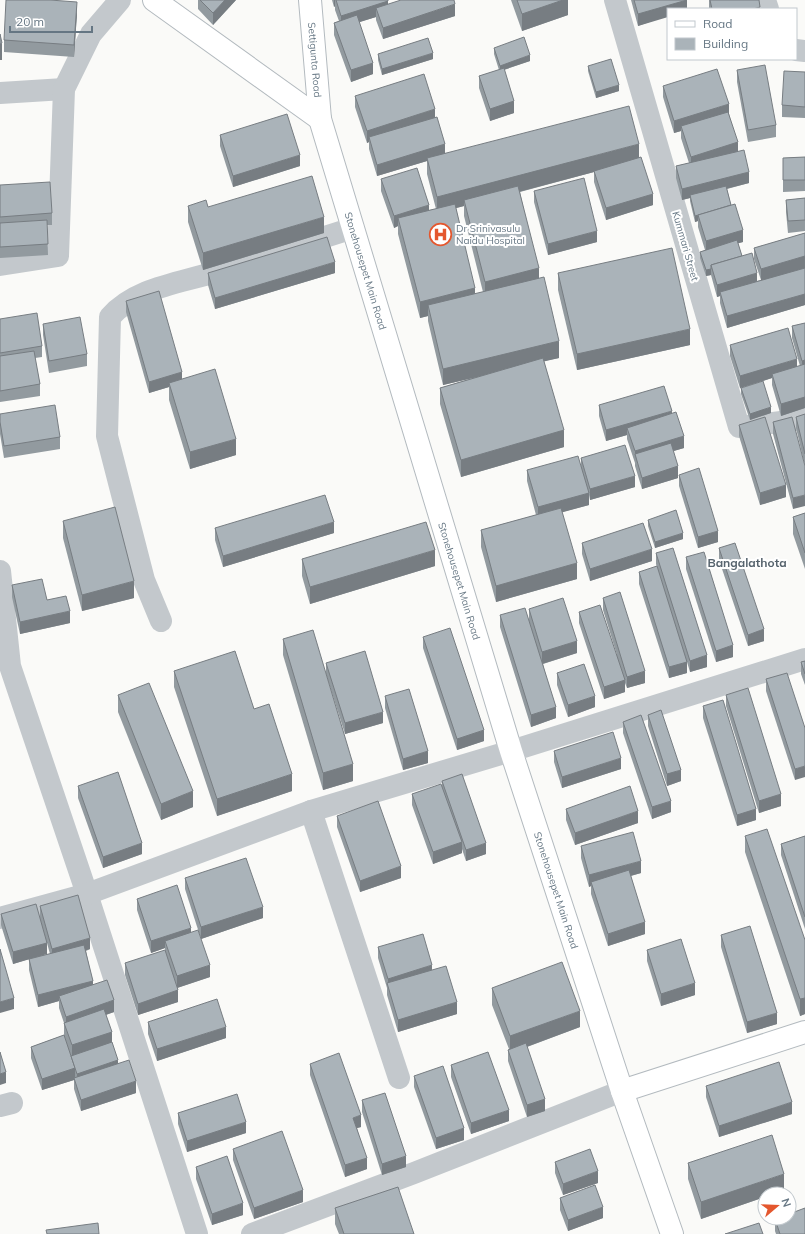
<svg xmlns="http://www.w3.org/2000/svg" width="805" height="1234" viewBox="0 0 805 1234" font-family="Mulish,sans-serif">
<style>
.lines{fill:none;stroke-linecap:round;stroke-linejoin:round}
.secondary-casing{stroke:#b3babf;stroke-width:24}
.street{stroke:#c3c8cc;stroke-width:22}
.secondary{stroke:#fff;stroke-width:22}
.wall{fill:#929a9f;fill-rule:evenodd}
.shaded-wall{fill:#777d82}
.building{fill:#aab3b9;stroke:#777d82}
.labels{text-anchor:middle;stroke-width:4;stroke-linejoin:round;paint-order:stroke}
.street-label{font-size:10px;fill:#657683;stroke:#fff}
.poi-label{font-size:10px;fill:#657683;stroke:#fff;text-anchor:start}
.quarter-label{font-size:12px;font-weight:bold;fill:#57646e;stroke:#fff}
</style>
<rect width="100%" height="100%" fill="#fafaf8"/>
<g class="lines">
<defs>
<g id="secondary">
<polyline points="154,0 320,119"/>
<path id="s1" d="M 310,0 L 320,119 L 511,751 L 622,1091 L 672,1234"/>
<polyline points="622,1091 805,1032"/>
</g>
</defs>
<use href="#secondary" class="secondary-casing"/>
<g class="street">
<polyline points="615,0 739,427 805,419"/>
<polyline points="765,0 768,9"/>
<polyline points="796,50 805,51"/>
<polyline points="0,93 64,89"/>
<polyline points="0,265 58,256 64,89 91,34 120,0"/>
<polyline points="0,571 10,666 87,894 197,1234"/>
<path d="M 161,621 L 144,580 L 107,436 L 110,317 C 136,287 182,283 218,271 C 263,257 308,242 353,228"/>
<polyline points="311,811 399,1078"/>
<polyline points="0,918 87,894 311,811 511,751 805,659"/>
<polyline points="0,1106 12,1103"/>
<polyline points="252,1234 414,1173 622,1091"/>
</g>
<use href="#secondary" class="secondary"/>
</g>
<g class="wall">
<polygon points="198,0 236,0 213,25 198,9"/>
<polygon points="332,0 388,0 388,4 455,16 383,39 376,20 376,17 359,22 373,74 351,82 334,35 334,23 339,21 335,10 335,6 334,7"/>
<polygon points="511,0 568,0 568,15 522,31"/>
<polygon points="631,0 687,0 687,9 638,26"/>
<polygon points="709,0 760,9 709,9"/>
<polygon points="77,13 74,57 4,52 4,40"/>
<polygon points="494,48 530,61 504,70 514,113 490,121 479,88 479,76 499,70 494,54"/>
<polygon points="378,54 433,59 382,75 378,60"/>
<polygon points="588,66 619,91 596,98 588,71"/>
<polygon points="737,70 776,125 776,137 748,142 737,82"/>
<polygon points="805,72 805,118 782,117 782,105"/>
<polygon points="663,86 729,114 738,151 749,183 727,189 731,205 743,242 738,243 742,256 757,281 761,280 754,259 754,248 805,233 805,305 727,328 720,303 720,296 717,297 711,275 706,276 700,258 700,252 705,250 698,227 698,221 695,222 690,201 690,198 682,200 676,178 676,166 689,163 681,138 681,131 674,133 663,97"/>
<path d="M 355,96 L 435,117 L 445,153 L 639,157 L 653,205 L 606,220 L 594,182 L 594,172 L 520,192 L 539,279 L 559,358 L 544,361 L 564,447 L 461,477 L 440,404 L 440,388 L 476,377 L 443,385 L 428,321 L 428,316 L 420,318 L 398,234 L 398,226 L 394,228 L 381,191 L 381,179 L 429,210 L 436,209 L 427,174 L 427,161 L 377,176 L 369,149 L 369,142 L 367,143 L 355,107 ZM 464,206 L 464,216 L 483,292 L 475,294 L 456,208 Z"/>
<polygon points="220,135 300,166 233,187 220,146"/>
<polygon points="805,157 805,191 783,192 783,158"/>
<polygon points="0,185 52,213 52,225 47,225 48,255 0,258"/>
<polygon points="534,191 597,242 548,255 534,202"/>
<polygon points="805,198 805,231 788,233 786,212 786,200"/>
<polygon points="188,206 208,207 324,233 203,270 188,222"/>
<polygon points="208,273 335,273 215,309 208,285"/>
<polygon points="558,273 690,345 577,370 558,290"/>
<polygon points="126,301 182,379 236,455 190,469 169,400 169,387 149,393 126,312"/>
<polygon points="0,319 42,346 42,357 35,358 40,384 40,396 0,402"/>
<polygon points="805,323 805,408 781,416 772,385 772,378 740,388 730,356 730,345 797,367 800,366 792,338 792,326"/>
<polygon points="43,324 87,354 87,366 49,373 43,335"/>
<polygon points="741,388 771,413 750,420 741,394"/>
<polygon points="599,405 672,414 684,448 673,451 678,478 642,489 635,466 635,463 627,439 627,435 606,441 599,416"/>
<polygon points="0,414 60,437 60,449 4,458 0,434"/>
<polygon points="805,414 805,466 796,428 796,417"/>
<polygon points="773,422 805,466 793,509 773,434"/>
<polygon points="739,425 786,497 760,505 739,436"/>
<polygon points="581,458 635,487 590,500 589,495 589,505 562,512 577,579 496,602 481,547 481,530 536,515 527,481 527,470 581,467"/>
<polygon points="679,475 718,542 698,548 679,486"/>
<polygon points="805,513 805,569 793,534 793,517"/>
<polygon points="648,520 683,539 655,548 648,526"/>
<polygon points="63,521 134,598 82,611 63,538"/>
<polygon points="215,528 334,533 223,567 215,540"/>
<polygon points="582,543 652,561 590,581 582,554"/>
<polygon points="719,548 764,641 748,646 719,560"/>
<polygon points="656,553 707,667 690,672 687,662 687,673 669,678 639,584 639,572 674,622 656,564"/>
<polygon points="686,557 733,657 716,662 686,569"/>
<polygon points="302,559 435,566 310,604 302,576"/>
<polygon points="12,585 47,600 70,623 20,634 12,597"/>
<polygon points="603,598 645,683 627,688 625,683 625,692 604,699 579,623 579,612 617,655 603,610"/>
<polygon points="529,609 577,653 543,664 556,718 531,727 500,627 500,615 529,620"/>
<polygon points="423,637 484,741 457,750 423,648"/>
<polygon points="283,639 353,781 323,790 283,655"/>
<polygon points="805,661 805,685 801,674 801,662"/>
<polygon points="326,663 383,723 345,734 326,674"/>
<polygon points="174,671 254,709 292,791 217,816 174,687"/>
<polygon points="557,673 595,707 568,717 557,685"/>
<polygon points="766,679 805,728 795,780 766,691"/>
<polygon points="118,695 193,807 161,820 118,712"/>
<polygon points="726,695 781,806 759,813 726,706"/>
<polygon points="385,696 428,763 403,770 385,708"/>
<polygon points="703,706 756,820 737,826 703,718"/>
<polygon points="648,715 681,781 667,786 648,726"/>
<polygon points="623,722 671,812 652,819 623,733"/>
<polygon points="554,751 621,769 562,788 554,762"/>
<polygon points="442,781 486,854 466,861 462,849 462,853 433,864 412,805 412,794 442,786"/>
<polygon points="78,786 142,854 103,868 78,798"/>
<polygon points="566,809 638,823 575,845 566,820"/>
<polygon points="337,816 401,878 360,892 337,827"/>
<polygon points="745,836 805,940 805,1014 800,1016 745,852"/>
<polygon points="805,836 805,929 781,855 781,844"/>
<polygon points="581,846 641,873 631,876 645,934 608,946 591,894 591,886 589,887 581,858"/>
<polygon points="185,878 263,918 201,939 185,889"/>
<polygon points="137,899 191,932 210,977 177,988 178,1002 138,1015 125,975 125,963 165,951 165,948 151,953 137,910"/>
<path d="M 40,906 L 90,949 L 86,951 L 93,984 L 114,1012 L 106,1015 L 112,1043 L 118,1063 L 136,1093 L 81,1111 L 74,1089 L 74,1080 L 42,1090 L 31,1058 L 31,1047 L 64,1035 L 64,1023 L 59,1008 L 59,1001 L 38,1007 L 29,970 L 29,959 L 13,964 L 1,925 L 1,914 L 40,917 ZM 47,943 L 50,954 L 43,955 Z"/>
<polygon points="721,935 777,1024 747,1033 721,947"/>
<polygon points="378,947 432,970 457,1014 398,1032 387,995 387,988 378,958"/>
<polygon points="647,950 695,995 661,1006 647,961"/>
<polygon points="492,988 580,1027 527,1047 545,1111 527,1117 508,1061 508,1050 509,1049 492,1005"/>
<polygon points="148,1022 226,1038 157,1061 148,1034"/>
<polygon points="310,1064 361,1127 357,1128 367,1169 345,1177 310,1075"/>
<polygon points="451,1065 509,1121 471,1134 451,1077"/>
<polygon points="414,1076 464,1140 436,1149 414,1087"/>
<polygon points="706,1086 792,1114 719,1137 706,1097"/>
<polygon points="362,1100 406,1167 382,1175 362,1112"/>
<polygon points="178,1113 246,1133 187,1152 178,1124"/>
<polygon points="233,1149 303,1202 254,1219 233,1160"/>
<polygon points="555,1162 598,1183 563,1195 555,1173"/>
<polygon points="688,1163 784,1191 765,1194 765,1197 701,1219 688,1179"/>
<polygon points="196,1167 243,1215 212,1225 196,1179"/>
<polygon points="560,1198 603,1218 568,1231 560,1210"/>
<polygon points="335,1208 414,1234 339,1234 335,1224"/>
<polygon points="775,1219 805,1234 776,1234 775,1231"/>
</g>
<g class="shaded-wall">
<polygon points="225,0 236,0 213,25 213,13"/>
<polygon points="334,0 335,0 335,6 334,7"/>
<polygon points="563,0 568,0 568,15 522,31 522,14"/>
<polygon points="687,0 687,9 668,9 668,17 638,26 638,14"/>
<polygon points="388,1 388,13 376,8 376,17 341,28 341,16"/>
<polygon points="77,2 77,13 74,57 74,45"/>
<polygon points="455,4 455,16 383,39 383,28"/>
<polygon points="760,7 760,9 753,9"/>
<polygon points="2,43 2,60 0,60 0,44"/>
<polygon points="433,53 433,59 382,75 382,69"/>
<polygon points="530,55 530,61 500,71 500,66"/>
<polygon points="373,63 373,74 351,82 351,70"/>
<polygon points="619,85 619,91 596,98 596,92"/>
<polygon points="514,101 514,113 490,121 490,109"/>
<polygon points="729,104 729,116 681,126 681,131 674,133 674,121"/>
<polygon points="435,109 435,121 369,137 369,142 367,143 367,131"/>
<polygon points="738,142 738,154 691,168 691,157"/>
<polygon points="445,144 445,156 427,158 427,161 377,176 377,165"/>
<polygon points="639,144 639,161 594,171 594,172 466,206 464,200 464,206 437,213 437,197"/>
<polygon points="300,155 300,166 233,187 233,176"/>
<polygon points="749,172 749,183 690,198 690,195 690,198 682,200 682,189"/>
<polygon points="653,194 653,205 606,220 606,208"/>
<polygon points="429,205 429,217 398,218 398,226 394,228 394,216"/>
<polygon points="695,216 698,216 698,221 695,222"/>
<polygon points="324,217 324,233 203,270 203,253"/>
<polygon points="743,230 743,242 706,252 706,241"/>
<polygon points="597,231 597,242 548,255 548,244"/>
<polygon points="805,256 805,268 761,281 761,269"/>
<polygon points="335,262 335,273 215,309 215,298"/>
<polygon points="539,268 539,285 485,299 485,282"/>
<polygon points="711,269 711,275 706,276 706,270"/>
<polygon points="757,273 757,285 720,292 720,296 717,297 717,285"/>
<polygon points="475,288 475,304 428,305 428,316 420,318 420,302"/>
<polygon points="805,294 805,305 727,328 727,316"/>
<polygon points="690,329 690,345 577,370 577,354"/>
<polygon points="559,341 559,358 443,385 443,369"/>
<polygon points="797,359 797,370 772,374 772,378 740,388 740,376"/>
<polygon points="805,360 805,372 802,373 802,361"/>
<polygon points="182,372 182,383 169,383 169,387 149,393 149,382"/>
<polygon points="805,397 805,408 781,416 781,404"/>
<polygon points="771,407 771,413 750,420 750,414"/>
<polygon points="672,411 672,422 627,428 627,435 606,441 606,430"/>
<polygon points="564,430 564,447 461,477 461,460"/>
<polygon points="684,436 684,448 637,462 635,454 635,463 635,451"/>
<polygon points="236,439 236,455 190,469 190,452"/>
<polygon points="678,466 678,478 642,489 642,478"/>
<polygon points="635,476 635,487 590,500 590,489"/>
<polygon points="786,485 786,497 760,505 760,493"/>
<polygon points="589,493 589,505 538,519 538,507"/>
<polygon points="805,495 805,506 793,509 793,498"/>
<polygon points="334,522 334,533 223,567 223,556"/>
<polygon points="718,531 718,542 698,548 698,537"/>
<polygon points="683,533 683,539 655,548 655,542"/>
<polygon points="652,549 652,561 590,581 590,569"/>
<polygon points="435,550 435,566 310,604 310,587"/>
<polygon points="577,563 577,579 496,602 496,586"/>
<polygon points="134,581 134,598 82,611 82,595"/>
<polygon points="70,611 70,623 20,634 20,622"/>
<polygon points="764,629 764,641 748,646 748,635"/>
<polygon points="577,641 577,653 542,664 542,652"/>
<polygon points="733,645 733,657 716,662 716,651"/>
<polygon points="707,655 707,667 690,672 690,661"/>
<polygon points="687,662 687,673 669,678 669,667"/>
<polygon points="645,671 645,683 627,688 627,677"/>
<polygon points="625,680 625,692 604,699 604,687"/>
<polygon points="595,696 595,707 568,717 568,705"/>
<polygon points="556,707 556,718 531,727 531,715"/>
<polygon points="383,712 383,723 345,734 345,723"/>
<polygon points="484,730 484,741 457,750 457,739"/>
<polygon points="428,751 428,763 403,770 403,759"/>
<polygon points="621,758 621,769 562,788 562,777"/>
<polygon points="353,764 353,781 323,790 323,773"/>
<polygon points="805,766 805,777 795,780 795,769"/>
<polygon points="681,770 681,781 667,786 667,774"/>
<polygon points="292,774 292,791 217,816 217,799"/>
<polygon points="193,791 193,807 161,820 161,804"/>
<polygon points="781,794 781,806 759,813 759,801"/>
<polygon points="671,801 671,812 652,819 652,807"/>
<polygon points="756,809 756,820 737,826 737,815"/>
<polygon points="638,811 638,823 575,845 575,833"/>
<polygon points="462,842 462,853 433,864 433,852"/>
<polygon points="142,843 142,854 103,868 103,857"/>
<polygon points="486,843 486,854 466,861 466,850"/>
<polygon points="641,861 641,873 592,886 591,882 591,886 589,887 589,875"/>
<polygon points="401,866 401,878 360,892 360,881"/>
<polygon points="263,907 263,918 201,939 201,927"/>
<polygon points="645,922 645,934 608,946 608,934"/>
<polygon points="191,928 191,939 165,941 165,948 151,953 151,941"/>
<polygon points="90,938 90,949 52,960 52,949"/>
<polygon points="47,943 47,954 13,964 13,952"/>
<polygon points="210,965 210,977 177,988 177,976"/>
<polygon points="432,965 432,977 388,986 388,979"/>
<polygon points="93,981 93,993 59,996 59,1001 38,1007 38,995"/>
<polygon points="695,983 695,995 661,1006 661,994"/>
<polygon points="178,990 178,1002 138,1015 138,1004"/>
<polygon points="14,998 14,1009 0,1013 0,1002"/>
<polygon points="805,998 805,1014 800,1016 800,999"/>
<polygon points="114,1000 114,1012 66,1028 66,1017"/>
<polygon points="457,1002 457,1014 398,1032 398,1020"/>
<polygon points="580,1011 580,1027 510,1053 510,1036"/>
<polygon points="777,1013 777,1024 747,1033 747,1022"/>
<polygon points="226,1027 226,1038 157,1061 157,1049"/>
<polygon points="112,1032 112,1044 72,1057 72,1045"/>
<polygon points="118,1060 118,1066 77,1080 77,1074"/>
<polygon points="75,1068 75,1079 74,1078 74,1080 42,1090 42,1079"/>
<polygon points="6,1072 6,1083 0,1085 0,1074"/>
<polygon points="136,1081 136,1093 81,1111 81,1100"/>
<polygon points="545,1099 545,1111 527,1117 527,1105"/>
<polygon points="792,1102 792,1114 719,1137 719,1126"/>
<polygon points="509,1110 509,1121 471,1134 471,1123"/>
<polygon points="361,1115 361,1127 353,1129 353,1118"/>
<polygon points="246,1122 246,1133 187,1152 187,1141"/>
<polygon points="464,1128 464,1140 436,1149 436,1138"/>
<polygon points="406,1156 406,1167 382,1175 382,1164"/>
<polygon points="367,1158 367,1169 345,1177 345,1165"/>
<polygon points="598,1171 598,1183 563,1195 563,1184"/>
<polygon points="784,1174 784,1191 775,1194 765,1194 765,1197 701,1219 701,1202"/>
<polygon points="303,1190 303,1202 254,1219 254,1208"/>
<polygon points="243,1203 243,1215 212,1225 212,1214"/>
<polygon points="603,1207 603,1218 568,1231 568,1220"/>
</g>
<g class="building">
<polygon points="6,0 50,0 77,2 74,45 4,40"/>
<polygon points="200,0 225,0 213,13"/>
<polygon points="336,0 388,0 388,1 341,16"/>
<polygon points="401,0 454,0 455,4 383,28 376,8"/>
<polygon points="517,0 563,0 522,14"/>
<polygon points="634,0 687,0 638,14"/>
<polygon points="710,0 759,0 760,7 753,9 712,9"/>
<polygon points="357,15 373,63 351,70 334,23"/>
<polygon points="0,34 2,43 0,44"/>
<polygon points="524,37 530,55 500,66 494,48"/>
<polygon points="428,38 433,53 382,69 378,54"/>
<polygon points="611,59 619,85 596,92 588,66"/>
<polygon points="765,65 776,125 748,130 737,70"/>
<polygon points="504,68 514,101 490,109 479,76"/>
<polygon points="717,69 729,104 674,121 663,86"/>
<polygon points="784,71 805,72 805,107 782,105"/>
<polygon points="424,74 435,109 367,131 355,96"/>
<polygon points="629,106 639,144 437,197 427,158"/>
<polygon points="728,112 738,142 691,157 681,126"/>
<polygon points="287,114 300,155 233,176 220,135"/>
<polygon points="437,117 445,144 377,165 369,137"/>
<polygon points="744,150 749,172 682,189 676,166"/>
<polygon points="641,157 653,194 606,208 594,171"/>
<polygon points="805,157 805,180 783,180 783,158"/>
<polygon points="417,168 429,205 394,216 381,179"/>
<polygon points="312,176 324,217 203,253 188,206 206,200 208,207"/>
<polygon points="584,178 597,231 548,244 534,191"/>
<polygon points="50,182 52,213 0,217 0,185"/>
<polygon points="518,186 539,268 485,282 464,200"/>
<polygon points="726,186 731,205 695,216 690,195"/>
<polygon points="805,198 805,220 788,221 786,200"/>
<polygon points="455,204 475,288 420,302 398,218"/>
<polygon points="735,204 743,230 706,241 698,215"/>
<polygon points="47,220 48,244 0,247 0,223"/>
<polygon points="805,233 805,256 761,269 754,248"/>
<polygon points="327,237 335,262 215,298 208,273"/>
<polygon points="737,240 742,256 711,265 711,269 706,270 700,252"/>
<polygon points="672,248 690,329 577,354 558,273"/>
<polygon points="752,253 757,273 717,285 711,265"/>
<polygon points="805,268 805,294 727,316 720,292"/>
<polygon points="544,277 559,341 443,369 428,305"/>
<polygon points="159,291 182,372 149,382 126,301"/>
<polygon points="37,313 42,346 0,353 0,319"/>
<polygon points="80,317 87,354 49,361 43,324"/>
<polygon points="805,323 805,360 802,361 792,326"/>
<polygon points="788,328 797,359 740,376 730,345"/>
<polygon points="34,351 40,384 0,391 0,356"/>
<polygon points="543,358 564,430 461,460 440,388"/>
<polygon points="805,364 805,397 781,404 772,374"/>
<polygon points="215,369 236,439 190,452 169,383"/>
<polygon points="763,381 771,407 750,414 741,388"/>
<polygon points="664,386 672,411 606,430 599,405"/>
<polygon points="55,405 60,437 4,446 0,422 0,414"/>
<polygon points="676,412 684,436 635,451 627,428"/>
<polygon points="805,414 805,454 796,417"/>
<polygon points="765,417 786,485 760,493 739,425"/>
<polygon points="792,417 805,466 805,495 793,498 773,422"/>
<polygon points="671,443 678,466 642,478 635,454"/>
<polygon points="625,445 635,476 590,489 581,458"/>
<polygon points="578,456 589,493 538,507 527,470"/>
<polygon points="699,468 718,531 698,537 679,475"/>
<polygon points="325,495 334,522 223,556 215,528"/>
<polygon points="115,507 134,581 82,595 63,521"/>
<polygon points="561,508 577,563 496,586 481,530"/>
<polygon points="676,510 683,533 655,542 648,520"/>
<polygon points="805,513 805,553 793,517"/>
<polygon points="426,522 435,550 310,587 302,559"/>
<polygon points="643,523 652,549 590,569 582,543"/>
<polygon points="735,543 764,629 748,635 719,548"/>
<polygon points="673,548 707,655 690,661 656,553"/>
<polygon points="704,552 733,645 716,651 686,557"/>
<polygon points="657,566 687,662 669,667 639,572"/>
<polygon points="42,579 47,600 66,596 70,611 20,622 12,585"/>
<polygon points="620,592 645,671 627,677 603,598"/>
<polygon points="563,598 577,641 542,652 529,609"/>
<polygon points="600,605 625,680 604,687 579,612"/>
<polygon points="525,608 556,707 531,715 500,615"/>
<polygon points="450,628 484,730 457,739 423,637"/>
<polygon points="313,630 353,764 323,773 283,639"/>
<polygon points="235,651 254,709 269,704 292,774 217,799 174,671"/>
<polygon points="365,651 383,712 345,723 326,663"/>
<polygon points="805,661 805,674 801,662"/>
<polygon points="584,664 595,696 568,705 557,673"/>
<polygon points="787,673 805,728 805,766 795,769 766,679"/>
<polygon points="149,683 193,791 161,804 118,695"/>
<polygon points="748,688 781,794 759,801 726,695"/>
<polygon points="409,689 428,751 403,759 385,696"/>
<polygon points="723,700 756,809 737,815 703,706"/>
<polygon points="661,710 681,770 667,774 648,715"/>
<polygon points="641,715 671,801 652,807 623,722"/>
<polygon points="613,732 621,758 562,777 554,751"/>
<polygon points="118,772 142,843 103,857 78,786"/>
<polygon points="462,774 486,843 466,850 442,781"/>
<polygon points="441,784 462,842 433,852 412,794"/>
<polygon points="630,786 638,811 575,833 566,809"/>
<polygon points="378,801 401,866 360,881 337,816"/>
<polygon points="767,829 805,940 805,998 800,999 745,836"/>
<polygon points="633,832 641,861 589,875 581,846"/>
<polygon points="805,836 805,917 781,844"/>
<polygon points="246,858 263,907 201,927 185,878"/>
<polygon points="629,870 645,922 608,934 591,882"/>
<polygon points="177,885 191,928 151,941 137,899"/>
<polygon points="78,895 90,938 52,949 40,906"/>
<polygon points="36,904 47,943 13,952 1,914"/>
<polygon points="750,926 777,1013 747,1022 721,935"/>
<polygon points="198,930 210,965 177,976 165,941"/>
<polygon points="423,934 432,965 388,979 378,947"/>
<polygon points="681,939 695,983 661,994 647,950"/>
<polygon points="84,945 93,981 38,995 29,959"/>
<polygon points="0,949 14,998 0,1002"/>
<polygon points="165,950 178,990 138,1004 125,963"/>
<polygon points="562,962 580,1011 510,1036 492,988"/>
<polygon points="446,966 457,1002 398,1020 387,983"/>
<polygon points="107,980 114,1000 66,1017 59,996"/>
<polygon points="217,999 226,1027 157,1049 148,1022"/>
<polygon points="104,1009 112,1032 72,1045 64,1023"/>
<polygon points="64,1035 75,1068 42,1079 31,1047"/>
<polygon points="112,1042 118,1060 77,1074 71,1056"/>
<polygon points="526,1043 545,1099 527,1105 508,1050"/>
<polygon points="0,1052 6,1072 0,1074"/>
<polygon points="488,1052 509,1110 471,1123 451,1065"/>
<polygon points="339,1053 361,1115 353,1118 367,1158 345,1165 310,1064"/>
<polygon points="129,1060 136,1081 81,1100 74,1078"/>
<polygon points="779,1062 792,1102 719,1126 706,1086"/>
<polygon points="443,1066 464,1128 436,1138 414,1076"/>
<polygon points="385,1093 406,1156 382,1164 362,1100"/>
<polygon points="237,1094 246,1122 187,1141 178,1113"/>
<polygon points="282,1131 303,1190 254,1208 233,1149"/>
<polygon points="772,1135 784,1174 701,1202 688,1163"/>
<polygon points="590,1149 598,1171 563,1184 555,1162"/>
<polygon points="227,1156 243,1203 212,1214 196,1167"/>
<polygon points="595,1185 603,1207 568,1220 560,1198"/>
<polygon points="398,1187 414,1234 344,1234 335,1208"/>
<polygon points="805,1208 805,1234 780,1234 775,1219 779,1218 789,1218 789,1214"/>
<polygon points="98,1223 99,1234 47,1234 46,1230"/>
<polygon points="759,1223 763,1234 725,1234"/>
</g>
<defs>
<symbol id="hospital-ring" viewBox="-11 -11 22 22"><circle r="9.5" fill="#fff" stroke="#e4572e" stroke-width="1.5"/><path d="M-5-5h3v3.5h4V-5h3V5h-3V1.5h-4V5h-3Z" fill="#e4572e"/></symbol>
</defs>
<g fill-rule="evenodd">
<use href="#hospital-ring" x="428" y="222" width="25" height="25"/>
</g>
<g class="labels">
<g class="street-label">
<text dy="4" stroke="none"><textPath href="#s1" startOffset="60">Settigunta Road</textPath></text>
<text transform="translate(686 246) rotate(74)" y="4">Kummari Street</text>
<text dy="4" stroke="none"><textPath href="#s1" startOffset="278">Stonehousepet Main Road</textPath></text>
<text dy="4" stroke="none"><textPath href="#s1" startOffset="602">Stonehousepet Main Road</textPath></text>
<text dy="4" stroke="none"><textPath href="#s1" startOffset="926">Stonehousepet Main Road</textPath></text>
</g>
<g class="poi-label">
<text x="456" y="232">Dr Srinivasulu<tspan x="456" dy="12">Naidu Hospital</tspan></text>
</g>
<g class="quarter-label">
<text x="747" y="567">Bangalathota</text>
</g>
</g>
<rect x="667" y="8" width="130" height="52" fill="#ffffff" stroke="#c1c8cd"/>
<rect x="675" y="21" width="20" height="6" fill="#ffffff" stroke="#c1c8cd"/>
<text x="703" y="28" font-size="12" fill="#657683">Road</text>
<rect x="675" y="38" width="20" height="12" fill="#aab3b9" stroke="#c1c8cd"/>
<text x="703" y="48" font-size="12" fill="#657683">Building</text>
<g transform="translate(777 1206) rotate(71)"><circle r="19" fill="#ffffff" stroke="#c1c8cd"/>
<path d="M0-3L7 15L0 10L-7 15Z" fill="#e4572e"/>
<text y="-6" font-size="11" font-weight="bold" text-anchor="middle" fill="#657683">N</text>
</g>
<path d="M10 26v6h82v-6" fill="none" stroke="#657683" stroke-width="2"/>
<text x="16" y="26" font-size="12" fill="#657683" stroke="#ffffff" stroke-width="3" paint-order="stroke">20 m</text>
</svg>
